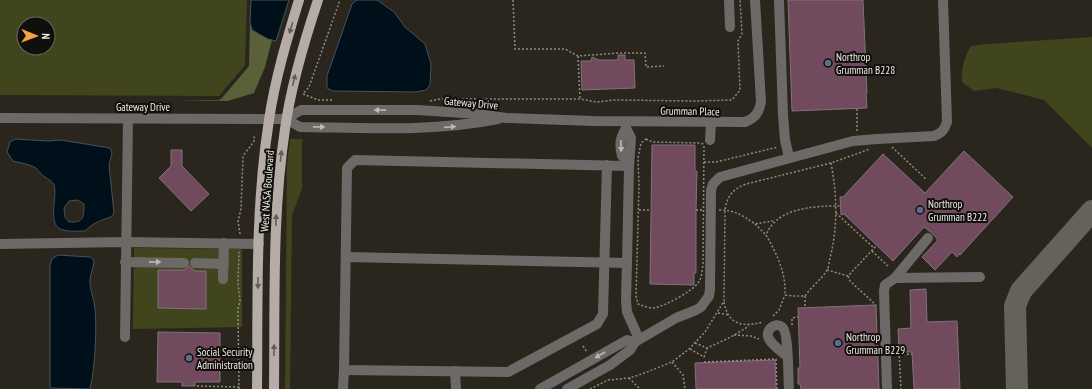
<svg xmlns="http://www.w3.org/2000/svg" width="1092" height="389" viewBox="0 0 1092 389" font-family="'PT Sans Narrow',sans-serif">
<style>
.green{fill:#40451d;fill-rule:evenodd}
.forest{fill:#5a6037}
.water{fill:#00101b;stroke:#485258;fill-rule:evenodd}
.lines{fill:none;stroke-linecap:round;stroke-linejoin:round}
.taxiway{stroke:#66625a;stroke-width:22}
.building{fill:#724a5e;stroke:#7f7479}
.path{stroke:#908c85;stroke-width:1.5;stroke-dasharray:2 2;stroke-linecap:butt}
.minor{stroke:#6d6966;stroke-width:10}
.major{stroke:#b5aba7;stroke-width:10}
.oneway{fill:#635d59}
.oneway2{fill:#bcb8b4}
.service-dot{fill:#5c6f8a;stroke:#110f0b;stroke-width:1.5}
.labels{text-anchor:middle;stroke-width:4;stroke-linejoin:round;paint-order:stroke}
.poi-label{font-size:11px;fill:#f0ede8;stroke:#110f0b;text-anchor:start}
.street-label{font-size:11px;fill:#f0ede8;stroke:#110f0b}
</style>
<rect width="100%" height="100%" fill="#2a251d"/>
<g class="green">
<path d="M 0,0 L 247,0 L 245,65 L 219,96 L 0,95 ZM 24,24 L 48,24 L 48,48 L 24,48 Z"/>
<path d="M 1092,37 L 1092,148 L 1044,100 L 997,88 L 974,91 L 962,82 C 961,68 964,58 971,46 L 987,44 Z"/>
<polygon points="290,139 303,139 302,142 302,188 292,216 290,389 285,389 287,164"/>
<polygon points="134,248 242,249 242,327 133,329"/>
</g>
<polygon class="forest" points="250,22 252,30 258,34 272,40 265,67 254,93 228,101 174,100 219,100 222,98 249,66"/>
<g class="water">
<polygon points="251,0 289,0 276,41 268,39 252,30 250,22"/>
<polygon points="357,0 377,0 394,12 405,27 425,44 431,64 430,85 426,90 416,92 333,91 327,88 327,76 352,4"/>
<path d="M 15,139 L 48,141 L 61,140 L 110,148 L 112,153 L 109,165 L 114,213 L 111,217 C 101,220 93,223 85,231 C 78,231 70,232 63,230 C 46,226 58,197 54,185 C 52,181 48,179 45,177 C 41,175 39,171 36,168 C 29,164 21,163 13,161 L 7,152 L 10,142 ZM 78,200 L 84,204 C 84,217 84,223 69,222 L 65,217 L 64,208 L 69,201 Z"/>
<path d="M 58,255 L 90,257 L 94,260 C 94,268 89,276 90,284 C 91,292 94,300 95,308 C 97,330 95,368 90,389 L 50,388 L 50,266 L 52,259 Z"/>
</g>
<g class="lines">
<polyline class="taxiway" points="1017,389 1015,306 1021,291 1092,211"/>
</g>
<g class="building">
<polygon points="788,0 863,0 867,93 866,93 867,108 792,111"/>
<polygon points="618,55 625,55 625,60 634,60 635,88 582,90 581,61 591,61 592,57 599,60 618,60"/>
<polygon points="652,145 695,145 695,171 697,171 696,210 696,273 694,273 694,285 650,284"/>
<polygon points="171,150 182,150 182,166 209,194 191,211 159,178 171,166"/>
<polygon points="964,151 1013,197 960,255 959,254 957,257 952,252 935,270 922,257 938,240 932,233 924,227 893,261 844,214 841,215 840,197 843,197 883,154 925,193"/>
<polygon points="189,266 195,271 206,271 206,309 158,308 158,270 184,270"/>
<polygon points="926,289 927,322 957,321 960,389 914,389 912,352 899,352 898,329 911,328 910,290"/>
<polygon points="876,305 879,389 801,389 800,384 798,384 798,368 800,368 798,308"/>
<polygon points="158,332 220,333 220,382 195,382 195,386 182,386 182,382 157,382"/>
<polygon points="775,360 776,389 696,389 695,363"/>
</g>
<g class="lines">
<g class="path">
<polyline points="513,0 515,49 565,49 578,56 619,53 645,53 646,67 664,66"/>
<polyline points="578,56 580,99"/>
<polyline points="332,100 318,100 303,94 309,87 340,0"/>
<polyline points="430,101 440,99 580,99 597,102 614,100 695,101 732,100 740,90 738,41 742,34 740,0"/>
<polyline points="857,109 857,131"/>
<path d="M 646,139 L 653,142 L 699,143 L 703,144 L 704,147 L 703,265 C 702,271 702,278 698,283 C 691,292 665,306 654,308 C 648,308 643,306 638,304 L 636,296 L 639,186 L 638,158 L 641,143 Z"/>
<polyline points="892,147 927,180"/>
<polyline points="704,162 716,162 778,147"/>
<path d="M 831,163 C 837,194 838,227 830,258 C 829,262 829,267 827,270 C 822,279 811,287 805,296 L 794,296 L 785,295 C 786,273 777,254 766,235 C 777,207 815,206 840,206"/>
<polyline points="639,210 651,210"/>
<polyline points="696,210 702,210"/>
<path d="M 719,210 C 735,210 742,215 755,224 L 773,221"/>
<polyline points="836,213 874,248"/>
<polyline points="755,224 766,235"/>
<path d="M 240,234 L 238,221 L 241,209 L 243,157 C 246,150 252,146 255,139 L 253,135"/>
<polyline points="872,251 889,267"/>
<polyline points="827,270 848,276 877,245"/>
<polyline points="848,276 850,281 876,305"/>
<polyline points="805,296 805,308"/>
<path d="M 724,302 C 728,326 744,327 763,322"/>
<polyline points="718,313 729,315"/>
<polyline points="773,316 779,310 785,295"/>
<polyline points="792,325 792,318 798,317"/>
<polyline points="734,335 751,336 759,339"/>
<polyline points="695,343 707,348 731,337 749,326"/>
<polyline points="583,346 587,352"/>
<polyline points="690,349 704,357 707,348"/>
<polyline points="899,352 901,389"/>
<polyline points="899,355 912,354"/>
<polyline points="672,362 683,375 685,389"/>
<polyline points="704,362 776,359 777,389"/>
<polyline points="629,378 640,389"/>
<polyline points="197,386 239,387"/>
<polyline points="239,389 238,309 240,301 238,284 239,252"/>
<path d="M 590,389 L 608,380 L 629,378 L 642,374 L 672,362 L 689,349 L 705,332 L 724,301 L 725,210 C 727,196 733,189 746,184 L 831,163 L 870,149"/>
</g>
<g class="minor">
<polyline points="729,0 730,27"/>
<polyline points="779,0 783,115 785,140 789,157"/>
<path d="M 0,118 L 286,119 L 301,110 L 417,110 L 479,114 L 506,118 L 593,121 L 745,122 C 755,118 759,113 761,102 L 755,0"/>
<path d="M 286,119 L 300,127 C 366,128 433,132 498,119"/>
<path d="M 626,128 C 620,138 619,144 622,156 L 629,161"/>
<polyline points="710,140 711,123"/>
<polyline points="607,165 603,314 597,324 508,372 344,370 347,168 355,160 629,166"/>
<polyline points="0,244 125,242 259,244"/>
<polyline points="346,257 627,263 629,166 631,138 626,128 626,122"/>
<polyline points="125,262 184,263"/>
<polyline points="195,263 224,264"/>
<polyline points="627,263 626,300 627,312 639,339"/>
<polyline points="895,278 980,277"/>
<polyline points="223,279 224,243"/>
<polyline points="125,337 128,119"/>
<path d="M 787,356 C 781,351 773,346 769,339 C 764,331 775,321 782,327 C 789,332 788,379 789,389"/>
<polyline points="455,371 456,389"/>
<polyline points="343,389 344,370"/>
<polyline points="540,389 627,340 635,342"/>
<path d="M 567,389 L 610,365 L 630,350 L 635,342 L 676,318 L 696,310 L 701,307 L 709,296 L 710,289 L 711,190 L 713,184 L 720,177 L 853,141 L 877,139 L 934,136 C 942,133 944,130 947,122 L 943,0"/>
<polyline points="887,389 884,291 885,285 895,278 928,238"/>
</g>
<g class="major">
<path d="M 257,389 C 258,299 255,209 269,120 C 275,79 287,39 299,0"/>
<path d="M 274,389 C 275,302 272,215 285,129 C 291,85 304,42 318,0"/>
</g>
</g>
<defs><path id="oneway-solid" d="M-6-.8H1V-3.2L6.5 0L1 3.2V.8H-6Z"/></defs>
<g class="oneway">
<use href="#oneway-solid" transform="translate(291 28) rotate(107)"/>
<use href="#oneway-solid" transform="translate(294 80) rotate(-77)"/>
<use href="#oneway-solid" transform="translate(281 156) rotate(-83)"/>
<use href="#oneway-solid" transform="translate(276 220) rotate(-88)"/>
<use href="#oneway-solid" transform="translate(258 283) rotate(90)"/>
<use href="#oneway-solid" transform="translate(274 350) rotate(-89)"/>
</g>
<g class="oneway2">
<use href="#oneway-solid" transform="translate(380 110) rotate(-179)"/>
<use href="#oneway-solid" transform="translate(319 127) rotate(1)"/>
<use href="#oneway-solid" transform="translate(450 127) rotate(-4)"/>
<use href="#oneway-solid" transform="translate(621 146) rotate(88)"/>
<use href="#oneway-solid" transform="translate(155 262) rotate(1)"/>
<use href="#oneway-solid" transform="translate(600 355) rotate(150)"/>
</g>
<g class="service-dot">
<circle cx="828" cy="63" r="4"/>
<circle cx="920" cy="210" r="4"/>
<circle cx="838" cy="343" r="4"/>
<circle cx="189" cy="358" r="4"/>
</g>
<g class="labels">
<g class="poi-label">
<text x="836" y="61">Northrop<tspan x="836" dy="13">Grumman B228</tspan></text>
<text x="928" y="208">Northrop<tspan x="928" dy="13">Grumman B222</tspan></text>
<text x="846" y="341">Northrop<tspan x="846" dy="13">Grumman B229</tspan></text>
<text x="197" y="356">Social Security<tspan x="197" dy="13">Administration</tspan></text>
</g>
<g class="street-label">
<text transform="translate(471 103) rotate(5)" y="4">Gateway Drive</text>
<text x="143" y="111">Gateway Drive</text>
<text transform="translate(690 111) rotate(1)" y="4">Grumman Place</text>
<text transform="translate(267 191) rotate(-86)" y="4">West NASA Boulevard</text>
</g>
</g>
<g transform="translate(36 36) rotate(91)"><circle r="19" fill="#110f0b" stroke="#6a6863"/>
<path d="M0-3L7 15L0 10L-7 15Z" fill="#f4a444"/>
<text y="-6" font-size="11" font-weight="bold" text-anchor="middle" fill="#f0ede8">N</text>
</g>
</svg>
